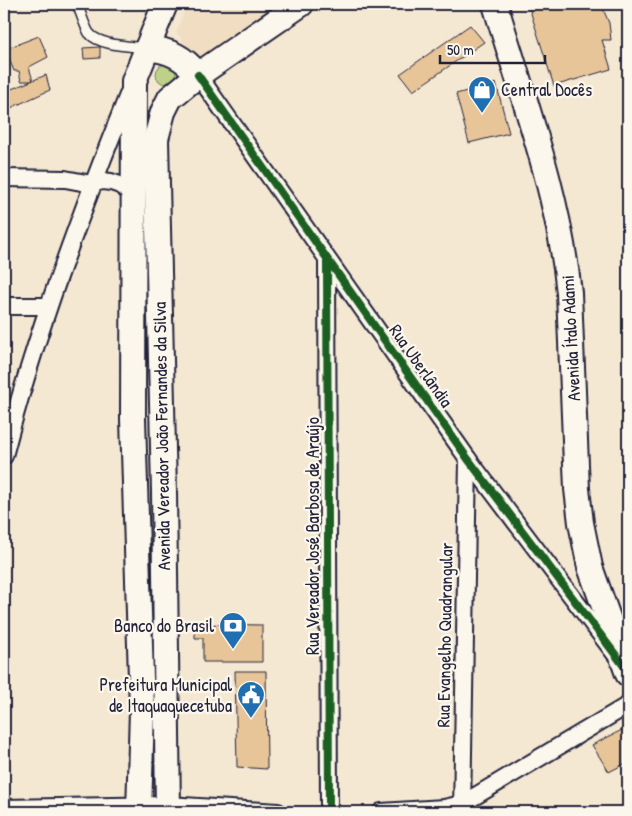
<svg xmlns="http://www.w3.org/2000/svg" width="632" height="816" viewBox="0 0 632 816" font-family="'Patrick Hand',sans-serif">
<style>
.built{fill:#f1dec2}
.green{fill:#bdd288;stroke:#707a62}
.building{fill:#e7c599;stroke:#22223b}
.lines{fill:none;stroke-linecap:round;stroke-linejoin:round}
.service-casing{stroke:#22223b;stroke-width:12}
.minor-casing{stroke:#22223b;stroke-width:20}
.secondary-casing{stroke:#22223b;stroke-width:28}
.service{stroke:#fbf7ec;stroke-width:9}
.minor{stroke:#fbf7ec;stroke-width:16}
.secondary{stroke:#fbf7ec;stroke-width:24}
.cycleway-casing{stroke:#fbf7ec;stroke-width:11}
.cycleway{stroke:#1b5e20;stroke-width:8}
.labels{text-anchor:middle;stroke-width:4.5;stroke-linejoin:round;paint-order:stroke}
.poi-label{font-size:18px;fill:#22223b;stroke:#fbf7ec;text-anchor:end}
.street-label{font-size:18px;fill:#22223b;stroke:#fbf7ec}
</style>
<rect width="100%" height="100%" fill="#f5e8d3"/>
<filter id="ink" filterUnits="userSpaceOnUse"><feTurbulence type="fractalNoise" baseFrequency=".02" numOctaves="2"/><feDisplacementMap in="SourceGraphic" scale="10" xChannelSelector="R" yChannelSelector="G"/><feConvolveMatrix kernelMatrix="1 2 1 2 8 2 1 2 1" color-interpolation-filters="sRGB"/></filter>
<g filter="url(#ink)">
<polygon class="built" points="187,4 279,4 196,60 176,32"/>
<circle class="green" cx="166" cy="74" r="10"/>
<g class="building">
<polygon points="528,4 601,4 609,23 611,40 602,40 611,69 554,86"/>
<polygon points="470,25 484,42 413,91 400,74"/>
<polygon points="39,36 48,57 29,67 33,81 21,81 19,71 14,71 5,49"/>
<polygon points="100,47 100,58 84,59 83,48"/>
<polygon points="46,75 50,90 4,111 4,92"/>
<polygon points="496,83 509,133 469,143 456,94"/>
<polygon points="195,624 262,625 262,662 203,662 203,638 195,638"/>
<polygon points="235,671 266,671 267,769 237,767"/>
<polygon points="628,727 628,762 609,772 592,745"/>
</g>
<g class="lines">
<defs>
<path id="service" d="M 77,4 C 81,13 84,25 89,33 C 99,46 131,46 146,48"/>
<g id="minor">
<polyline points="198,75 468,459 616,655"/>
<polyline points="4,178 65,179 92,184 102,181 111,182 120,185 128,191 134,199"/>
<polyline points="327,260 329,812"/>
<polyline points="4,306 48,306"/>
<path d="M 4,456 C 36,331 82,210 130,90"/>
<polyline points="4,808 168,805 278,812"/>
<polyline points="381,812 444,808 462,804 628,705"/>
<polyline points="462,812 468,459"/>
</g>
<g id="secondary">
<path d="M 495,4 C 523,98 559,194 569,293 L 577,489 L 581,523 L 590,567 L 628,674"/>
<path d="M 147,48 C 169,50 184,57 198,75"/>
<polyline points="139,812 142,710 133,419 134,81 165,4"/>
<polyline points="168,812 164,492 156,139 163,112 170,98 198,75 301,4"/>
</g>
</defs>
<use href="#service" class="service-casing"/>
<use href="#minor" class="minor-casing"/>
<use href="#secondary" class="secondary-casing"/>
<use href="#service" class="service"/>
<use href="#minor" class="minor"/>
<use href="#secondary" class="secondary"/>
<defs>
<g id="cycleway">
<polyline points="198,75 468,459 627,670"/>
<polyline points="327,260 329,812"/>
</g>
</defs>
<use href="#cycleway" class="cycleway-casing"/>
<use href="#cycleway" class="cycleway"/>
</g>
</g>
<defs>
<symbol id="shop-pin" viewBox="-11 -11 22 30"><path d="M0 17L-7.5 6A9.5 9.5 0 1 1 7.5 6Z" fill="#1f6fb2" stroke="#fbf7ec"/><path d="M-5-2.5h2.3a2.7 3.5 0 0 1 5.4 0H5L5.5 6h-11ZM-1.5-2.5h3a1.5 2.3 0 0 0-3 0Z" fill="#fff"/></symbol>
<symbol id="bank-pin" viewBox="-11 -11 22 30"><path d="M0 17L-7.5 6A9.5 9.5 0 1 1 7.5 6Z" fill="#1f6fb2" stroke="#fbf7ec"/><path d="M-6-4H6V4H-6ZM0-2.3a2.3 2.3 0 1 0 0 4.6a2.3 2.3 0 1 0 0-4.6Z" fill="#fff"/></symbol>
<symbol id="civic-pin" viewBox="-11 -11 22 30"><path d="M0 17L-7.5 6A9.5 9.5 0 1 1 7.5 6Z" fill="#1f6fb2" stroke="#fbf7ec"/><path d="M-.6-6.5H3V-4.5H.6V-3L4-1V1h2V6H-6V1h2V-1L-.6-3ZM-1.2 2.5V6h2.4V2.5Z" fill="#fff"/></symbol>
</defs>
<g fill-rule="evenodd">
<use href="#shop-pin" x="466" y="74" width="32" height="43"/>
<use href="#bank-pin" x="217" y="610" width="32" height="43"/>
<use href="#civic-pin" x="235" y="679" width="32" height="43"/>
</g>
<g class="labels">
<g class="poi-label">
<text x="501" y="96" text-anchor="start">Central Docês</text>
<text x="214" y="632">Banco do Brasil</text>
<text x="232" y="691">Prefeitura Municipal<tspan x="232" dy="21">de Itaquaquecetuba</tspan></text>
</g>
<g class="street-label">
<text transform="translate(571 338) rotate(-93)" y="6">Avenida Ítalo Adami</text>
<text transform="translate(421 366) rotate(55)" y="6">Rua Uberlândia</text>
<text transform="translate(162 436) rotate(-91)" y="6">Avenida Vereador João Fernandes da Silva</text>
<text transform="translate(313 536) rotate(-90)" y="6">Rua Vereador José Barbosa de Araújo</text>
<text transform="translate(445 635) rotate(-89)" y="6">Rua Evangelho Quadrangular</text>
</g>
</g>
<rect width="632" height="816" fill="none" stroke="#fbf7ec" stroke-width="20"/>
<rect x="10" y="10" width="612" height="796" fill="none" stroke="#22223b" stroke-width="2" filter="url(#ink)"/>
<path d="M440 55v8h105v-8" fill="none" stroke="#22223b" stroke-width="2.5"/>
<text x="447" y="55" font-size="15" fill="#22223b" stroke="#fbf7ec" stroke-width="4" paint-order="stroke">50 m</text>
</svg>
